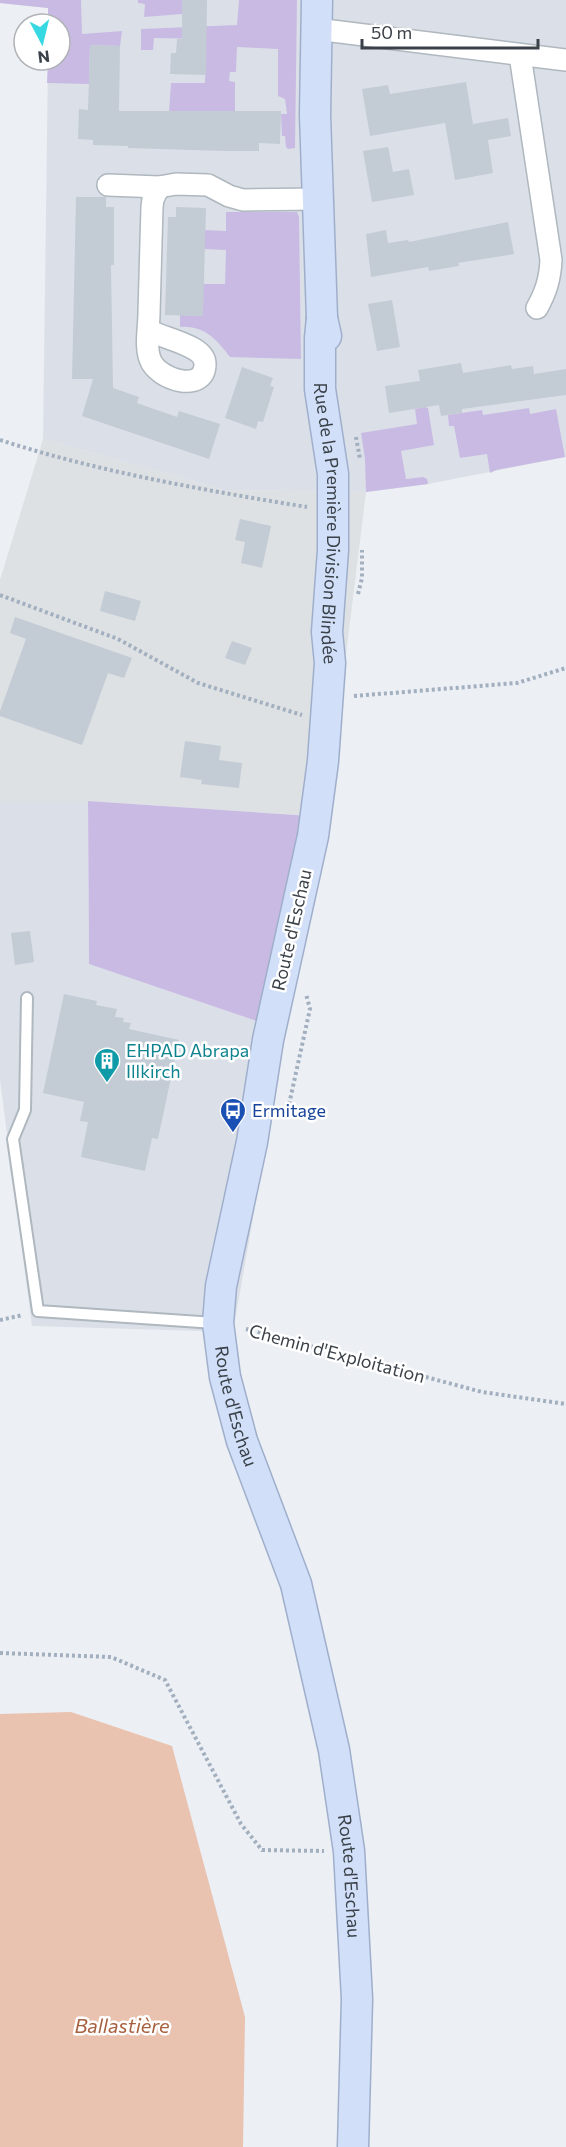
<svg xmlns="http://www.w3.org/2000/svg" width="566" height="2147" viewBox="0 0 566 2147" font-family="Commissioner,sans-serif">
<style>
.residential{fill:#dbe0e8}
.industrial{fill:#dde1e4}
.green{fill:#c9bae3}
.water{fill:#e9c2b0}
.building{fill:#c3cbd5}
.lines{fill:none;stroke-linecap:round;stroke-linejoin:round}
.lane-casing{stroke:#afb7bf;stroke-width:14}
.street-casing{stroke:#afb7bf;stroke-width:24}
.secondary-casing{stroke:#9fafcb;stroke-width:33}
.path{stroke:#a2afbf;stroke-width:4;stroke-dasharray:3 3;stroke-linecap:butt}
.lane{stroke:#fff;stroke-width:10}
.street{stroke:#fff;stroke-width:21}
.secondary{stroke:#d1dff9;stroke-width:30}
.labels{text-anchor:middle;stroke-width:5;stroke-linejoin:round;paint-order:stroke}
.street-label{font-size:18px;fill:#3a4148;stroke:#fff}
.culture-label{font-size:18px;fill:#0d838f;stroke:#fff;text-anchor:start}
.transit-label{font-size:18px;fill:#164399;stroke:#fff;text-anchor:start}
.water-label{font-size:20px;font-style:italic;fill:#a8613f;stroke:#fff}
</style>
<rect width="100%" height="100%" fill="#eceff4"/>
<g class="residential">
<polygon points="0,0 566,0 566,457 428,484 366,492 224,490 43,439 48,60 60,60 60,24 48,24 48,8 0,3"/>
<polygon points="0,801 88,801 89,964 286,1031 233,1332 32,1326 0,1080"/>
</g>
<polygon class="industrial" points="43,439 224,490 366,492 326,817 88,801 0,801 0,580"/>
<g class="green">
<polygon points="0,0 81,0 82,34 122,31 120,46 90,45 89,84 47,83 48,60 60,60 60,24 48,24 48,8 0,3"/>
<polygon points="138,0 182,0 182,14 144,17 145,4 138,3"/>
<polygon points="239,0 297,0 295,148 288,149 286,147 285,136 282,136 281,114 287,114 285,99 278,96 278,49 237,47 236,72 230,72 229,81 235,82 235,112 169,112 171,83 205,83 206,39 154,38 153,50 141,50 141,29 237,25"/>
<path d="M 226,212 L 297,212 L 299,217 L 301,359 L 230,357 C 217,340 204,325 180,327 L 180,315 L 203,316 L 203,284 L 225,284 L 226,250 L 180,248 L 205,230 L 226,231 Z"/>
<polygon points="424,407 428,408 434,445 401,451 406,479 423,477 427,479 428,484 366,492 365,459 361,433 417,424 415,409"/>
<polygon points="529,408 530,414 556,409 565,457 496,470 490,473 487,454 460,458 454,426 449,426 448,415 482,410 483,415"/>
<polygon points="88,801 326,817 286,1031 89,964"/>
</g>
<polygon class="water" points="71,1712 172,1746 245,2017 243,2147 0,2147 0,1714"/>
<g class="building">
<polygon points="182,0 207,0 206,75 170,74 171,53 176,53 177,39 182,39"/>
<polygon points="90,45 120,46 119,111 281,111 280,144 259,143 259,151 225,151 128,148 128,146 93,145 93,140 78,139 79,109 88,110"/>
<polygon points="466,82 473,124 508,118 511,136 488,140 493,173 455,180 445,123 370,136 362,89 388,85 390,94"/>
<polygon points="388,147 393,172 409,169 414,195 372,202 363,151"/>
<polygon points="76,197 106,197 106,207 114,207 114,265 111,265 113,388 139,397 137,403 177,417 179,411 220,424 209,459 82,416 93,379 72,379"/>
<polygon points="176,207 206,208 203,316 165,315 168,217 176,217"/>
<polygon points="508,222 514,254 458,263 459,266 429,271 428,267 371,277 366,234 386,230 388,243 408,240 409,242"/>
<polygon points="392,300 400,347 377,351 368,304"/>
<polygon points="461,363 463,373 511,365 512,369 533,366 534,374 566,369 566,395 462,409 462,413 441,416 439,405 389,413 385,386 420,381 418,370"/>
<polygon points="242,367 273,378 270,386 274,387 263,422 258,421 256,429 225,418"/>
<polygon points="240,519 271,526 262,568 241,563 245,542 235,540"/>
<polygon points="105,591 141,601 135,621 100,611"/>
<polygon points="15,617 132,658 124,678 108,673 82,745 0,716 0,711 26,639 10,633"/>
<polygon points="232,641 252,648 245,665 225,658"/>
<polygon points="185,741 221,746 219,760 242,763 239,788 201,784 202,780 180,777"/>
<polygon points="30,931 34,962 15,965 11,933"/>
<polygon points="64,994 97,1001 96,1005 117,1009 115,1017 124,1018 123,1022 131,1023 129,1029 179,1040 158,1139 152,1138 145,1171 81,1157 88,1122 80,1121 84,1102 43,1093"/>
</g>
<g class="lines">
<defs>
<polyline id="lane" points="27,998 25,1110 13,1139 38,1311 215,1323"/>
<g id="street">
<polyline points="316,29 566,60"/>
<path d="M 520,55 L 551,260 C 550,279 546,292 537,308"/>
<polyline points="108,185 159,187 176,184 208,185 229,196 243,200 318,199"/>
<path d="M 149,330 C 163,339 205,345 205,364 C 205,394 157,380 150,359 C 145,346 149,327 149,313 C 150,278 151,242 152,207 L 153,199 L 159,187"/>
</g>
<g id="secondary">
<polyline points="317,0 315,115 322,318 326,336"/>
<path id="s1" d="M 322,318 L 320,338 L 320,389 L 333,474 L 333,550 L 327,632 L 330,663 L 323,761 L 313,836 L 268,1040 L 252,1142 L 221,1286 L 218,1323 L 225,1377 L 242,1441 L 296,1584 L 334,1750 L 349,1851 L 357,1999 L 353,2147"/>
</g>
</defs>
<use href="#lane" class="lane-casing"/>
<use href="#street" class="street-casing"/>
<use href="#secondary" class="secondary-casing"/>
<g class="path">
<polyline points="356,437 360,459"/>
<path d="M 0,440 C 100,472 203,490 307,507"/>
<polyline points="358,594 362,578 362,550"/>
<polyline points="0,595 118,639 198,683 302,715"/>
<polyline points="354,696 517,683 566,668"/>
<polyline points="283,1114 288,1109 310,1009 306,994"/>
<polyline points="0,1320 23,1315"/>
<polyline points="246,1329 482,1392 566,1404"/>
<polyline points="0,1653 111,1657 165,1680 241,1824 262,1850 324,1851"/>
</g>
<use href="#lane" class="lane"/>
<use href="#street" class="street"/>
<use href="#secondary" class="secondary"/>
</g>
<defs>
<symbol id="building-pin" viewBox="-11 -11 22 30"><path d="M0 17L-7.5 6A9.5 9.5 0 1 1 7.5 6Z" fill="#0f9aa8" stroke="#fff"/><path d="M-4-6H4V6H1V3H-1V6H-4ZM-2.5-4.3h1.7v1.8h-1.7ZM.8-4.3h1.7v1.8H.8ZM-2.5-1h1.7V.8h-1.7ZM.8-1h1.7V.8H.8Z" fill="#fff"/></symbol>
<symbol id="bus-pin" viewBox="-11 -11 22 30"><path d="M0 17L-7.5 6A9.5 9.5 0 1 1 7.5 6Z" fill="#1a4fb4" stroke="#fff"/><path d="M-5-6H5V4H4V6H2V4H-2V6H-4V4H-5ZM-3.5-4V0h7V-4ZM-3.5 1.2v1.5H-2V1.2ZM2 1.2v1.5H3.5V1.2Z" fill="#fff"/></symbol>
</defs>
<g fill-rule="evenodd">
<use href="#building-pin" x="92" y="1046" width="30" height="40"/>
<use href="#bus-pin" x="218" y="1096" width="30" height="40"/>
</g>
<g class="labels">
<g class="street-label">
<text dy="6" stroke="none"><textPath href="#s1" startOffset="206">Rue de la Première Division Blindée</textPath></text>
<text transform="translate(292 930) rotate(-77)" y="6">Route d'Eschau</text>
<text transform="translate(337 1354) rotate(15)" y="6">Chemin d'Exploitation</text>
<text dy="6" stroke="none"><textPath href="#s1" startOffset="1102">Route d'Eschau</textPath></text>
<text dy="6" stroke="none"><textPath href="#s1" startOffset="1588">Route d'Eschau</textPath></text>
</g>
<g class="culture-label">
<text x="126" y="1057">EHPAD Abrapa<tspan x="126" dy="21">Illkirch</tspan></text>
</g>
<g class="transit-label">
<text x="252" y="1117">Ermitage</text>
</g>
<g class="water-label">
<text x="122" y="2033">Ballastière</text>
</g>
</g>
<g transform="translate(42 42) rotate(173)"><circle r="28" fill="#ffffff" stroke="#b0b3b6" stroke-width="1.5"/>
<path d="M0-4.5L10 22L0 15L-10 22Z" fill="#36d8e1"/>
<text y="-9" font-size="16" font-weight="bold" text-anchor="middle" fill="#3a4148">N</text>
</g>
<path d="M362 39v9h176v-9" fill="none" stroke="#3a4148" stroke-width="3"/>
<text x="371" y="39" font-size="18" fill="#3a4148" stroke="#ffffff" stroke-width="4.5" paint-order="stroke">50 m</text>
</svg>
